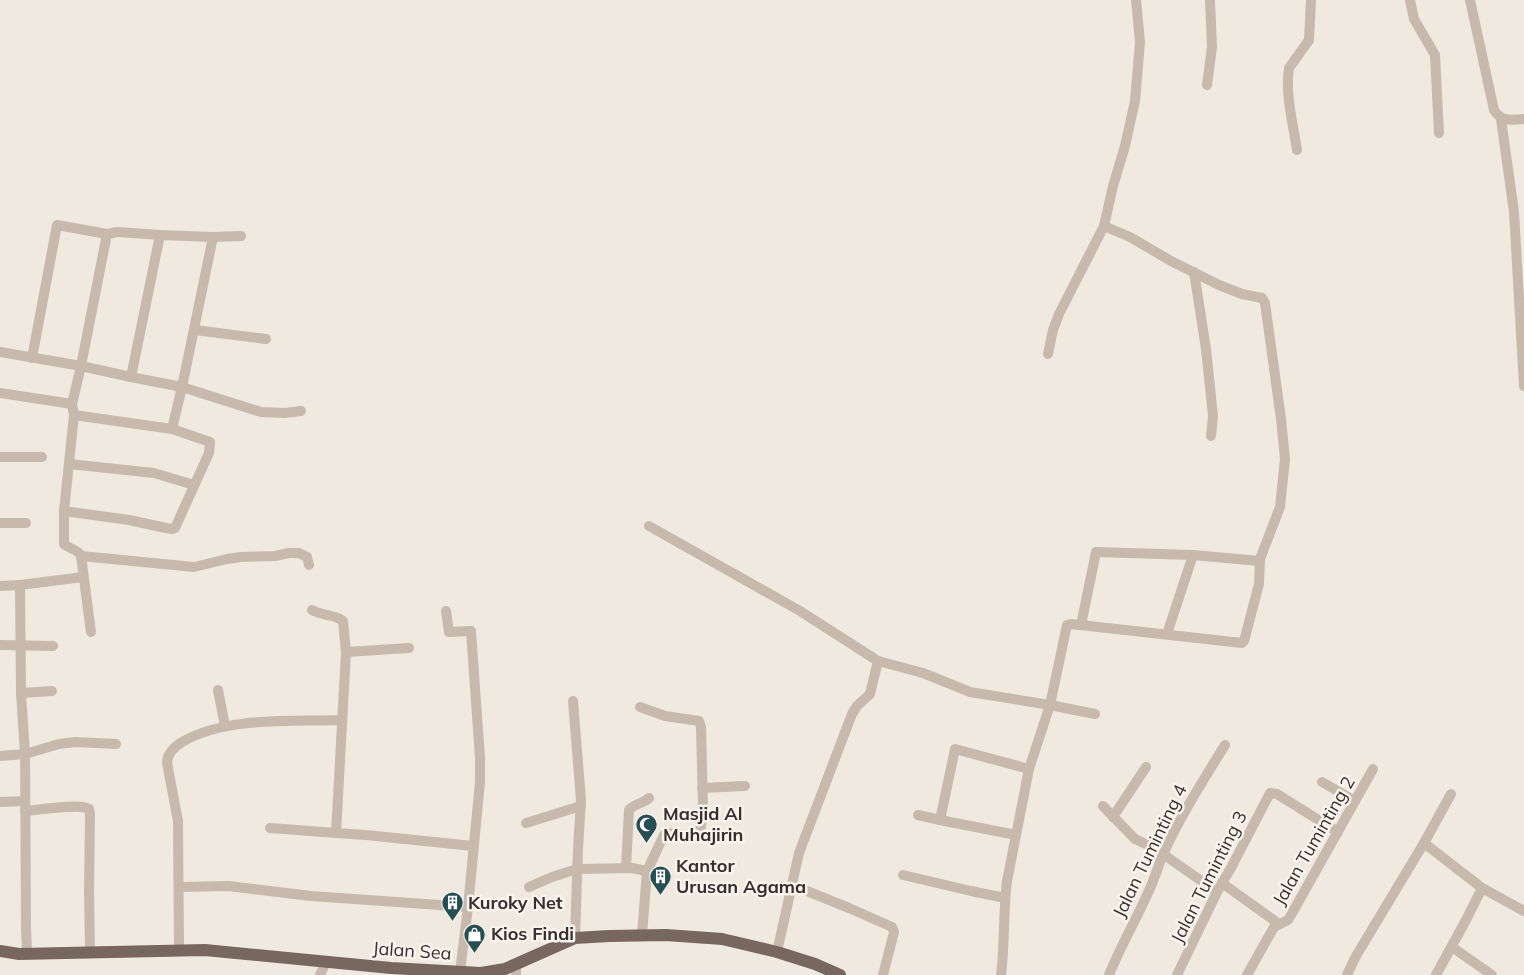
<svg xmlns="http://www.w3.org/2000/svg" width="1524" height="975" viewBox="0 0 1524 975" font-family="Mulish,sans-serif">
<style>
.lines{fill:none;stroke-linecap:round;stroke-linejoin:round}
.minor{stroke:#c7baad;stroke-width:10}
.major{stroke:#77675e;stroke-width:12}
.labels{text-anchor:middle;stroke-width:5;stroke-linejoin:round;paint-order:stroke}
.poi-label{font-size:18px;font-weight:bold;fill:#372f2b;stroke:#f8f3ec;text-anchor:start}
.street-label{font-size:18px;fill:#372f2b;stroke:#f8f3ec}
</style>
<rect width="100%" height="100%" fill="#f0e9e0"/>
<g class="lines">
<g class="minor">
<polyline points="1410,0 1414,19 1435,55 1439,133"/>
<path d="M 1470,0 L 1494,110 C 1501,122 1512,120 1524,119"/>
<polyline points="1207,85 1212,47 1210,0"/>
<polyline points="1501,119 1514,212 1524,386"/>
<path d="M 1297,150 C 1293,123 1285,95 1289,68 L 1309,40 L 1311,0"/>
<polyline points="1104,226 1113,186 1125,146 1135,101 1140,42 1136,0"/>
<polyline points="160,235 213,237 182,387 261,412 285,413 301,411"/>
<polyline points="213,237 241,236"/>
<polyline points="1194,272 1206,349 1213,416 1211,436"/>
<polyline points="195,330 266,339"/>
<polyline points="0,352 81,366 72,404 74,415 64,511 129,520 166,528 172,529 175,528 209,453 210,442 172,429 74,415"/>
<polyline points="32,358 57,225 107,234 81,366 131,377 160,235 118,232 107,234"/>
<polyline points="131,377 182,387 172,429"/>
<polyline points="0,393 72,404"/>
<polyline points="0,457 42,457"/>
<polyline points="69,464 154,473 194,485"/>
<path d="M 64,511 L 64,544 C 69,549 78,549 81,556 L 91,632"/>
<polyline points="0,523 26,523"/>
<polyline points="649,526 800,611 878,661 870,694 857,706 852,714 799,853 777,952"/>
<polyline points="81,556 194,567 227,559 241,557 275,556 289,553 299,553 307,557 309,565"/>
<polyline points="20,585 83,577"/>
<polyline points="0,586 20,585 21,693 25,754 26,927 27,953"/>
<path d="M 312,610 C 322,616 334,614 343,621 L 346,652 L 336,833 L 366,835 L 473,846"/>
<polyline points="446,611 449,632 471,631 480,758 480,782 468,907"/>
<polyline points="1081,625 1096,552 1193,555"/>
<polyline points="1167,634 1193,555 1259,561"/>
<polyline points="0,645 53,646"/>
<polyline points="346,652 409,648"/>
<polyline points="878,661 923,673 970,692 1050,705 1095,714"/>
<polyline points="218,690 225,726"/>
<polyline points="21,693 52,691"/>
<polyline points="573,701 581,800 578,849 575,938"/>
<polyline points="640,707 665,716 699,721 701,727 703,805 701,826 700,830 690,834 685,835 667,833 664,835 647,871"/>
<polyline points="0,756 25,754 59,744 75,742 116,744"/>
<polyline points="1322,782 1355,801"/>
<polyline points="702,788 745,786"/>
<polyline points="0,802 25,801"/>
<polyline points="1103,806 1135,839 1156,849 1217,892"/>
<path d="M 25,811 C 38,810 80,803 89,809 L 90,814 L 89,891 L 90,951"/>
<polyline points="918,815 940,820 955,749 1029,769"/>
<polyline points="1113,817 1146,767"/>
<polyline points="940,820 1016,835"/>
<polyline points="526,823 581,806"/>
<polyline points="270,828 336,833"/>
<polyline points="1424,843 1451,794"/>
<path d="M 626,868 L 629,810 C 635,803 643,804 649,798"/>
<polyline points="903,875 971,891 1005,898"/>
<polyline points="1222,883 1279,924"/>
<polyline points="792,885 849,908 892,927 894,932 883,975"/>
<polyline points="179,887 228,886 311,896 468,907 460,972"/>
<polyline points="529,887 552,877 577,869 632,868 647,871 642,935"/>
<polyline points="1482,888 1524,911"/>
<polyline points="1452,947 1492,975"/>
<path d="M 179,950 L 178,821 L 167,763 C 167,753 174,747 182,742 C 227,716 292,722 342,720"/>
<polyline points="516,964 516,975"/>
<polyline points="320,975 326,962"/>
<path d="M 1001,975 C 1005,944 1003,912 1007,881 L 1029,769 L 1050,705 L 1067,625 L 1071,624 L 1242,643 L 1244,641 L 1259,584 L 1260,559 L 1280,507 L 1285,459 L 1281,419 L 1265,303 L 1262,298 L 1242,294 L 1219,285 L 1171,261 L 1130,237 L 1104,226 L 1059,314 L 1053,330 L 1048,354"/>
<path d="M 1109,975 C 1120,947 1135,922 1147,895 C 1154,881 1158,866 1164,852 C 1181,815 1204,779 1225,745"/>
<polyline points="1177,975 1217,892 1232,866 1270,793 1277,794 1338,832"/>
<polyline points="1247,975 1274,927 1288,920 1291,915 1373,769"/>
<polyline points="1347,975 1356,956 1424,843 1482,888 1466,920 1436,975"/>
</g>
<polyline class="major" points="0,951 19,954 205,950 391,968 481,973 505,969 575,938 609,936 666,935 722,939 777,952 815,964 840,975"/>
</g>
<defs>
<symbol id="mosque-pin" viewBox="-11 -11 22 30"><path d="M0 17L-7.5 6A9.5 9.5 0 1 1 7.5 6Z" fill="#254f54" stroke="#f8f3ec"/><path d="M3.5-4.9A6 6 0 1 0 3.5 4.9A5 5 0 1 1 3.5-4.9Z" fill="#fff"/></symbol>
<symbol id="building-pin" viewBox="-11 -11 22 30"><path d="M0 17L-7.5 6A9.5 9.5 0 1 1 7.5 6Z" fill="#254f54" stroke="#f8f3ec"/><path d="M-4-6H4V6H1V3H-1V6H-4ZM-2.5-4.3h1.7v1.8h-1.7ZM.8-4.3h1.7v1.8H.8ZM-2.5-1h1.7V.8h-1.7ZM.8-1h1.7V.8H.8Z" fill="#fff"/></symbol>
<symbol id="shop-pin" viewBox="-11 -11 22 30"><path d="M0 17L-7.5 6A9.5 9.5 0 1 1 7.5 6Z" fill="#254f54" stroke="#f8f3ec"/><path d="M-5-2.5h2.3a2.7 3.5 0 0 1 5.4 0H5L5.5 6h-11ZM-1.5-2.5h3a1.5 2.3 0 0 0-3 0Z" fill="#fff"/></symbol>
</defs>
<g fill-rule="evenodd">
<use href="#mosque-pin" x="634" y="812" width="25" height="34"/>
<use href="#building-pin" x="648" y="864" width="25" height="34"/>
<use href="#building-pin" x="440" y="890" width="25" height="34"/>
<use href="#shop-pin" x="462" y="922" width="25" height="34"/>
</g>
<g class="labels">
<g class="poi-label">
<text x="663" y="820">Masjid Al<tspan x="663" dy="21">Muhajirin</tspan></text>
<text x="676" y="872">Kantor<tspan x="676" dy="21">Urusan Agama</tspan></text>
<text x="468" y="909">Kuroky Net</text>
<text x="491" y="940">Kios Findi</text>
</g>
<g class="street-label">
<text transform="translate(1314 841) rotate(-60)" y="6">Jalan Tuminting 2</text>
<text transform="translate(1150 851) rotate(-64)" y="6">Jalan Tuminting 4</text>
<text transform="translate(1209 877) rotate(-63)" y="6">Jalan Tuminting 3</text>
<text transform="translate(412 951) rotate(4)" y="6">Jalan Sea</text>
</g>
</g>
</svg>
